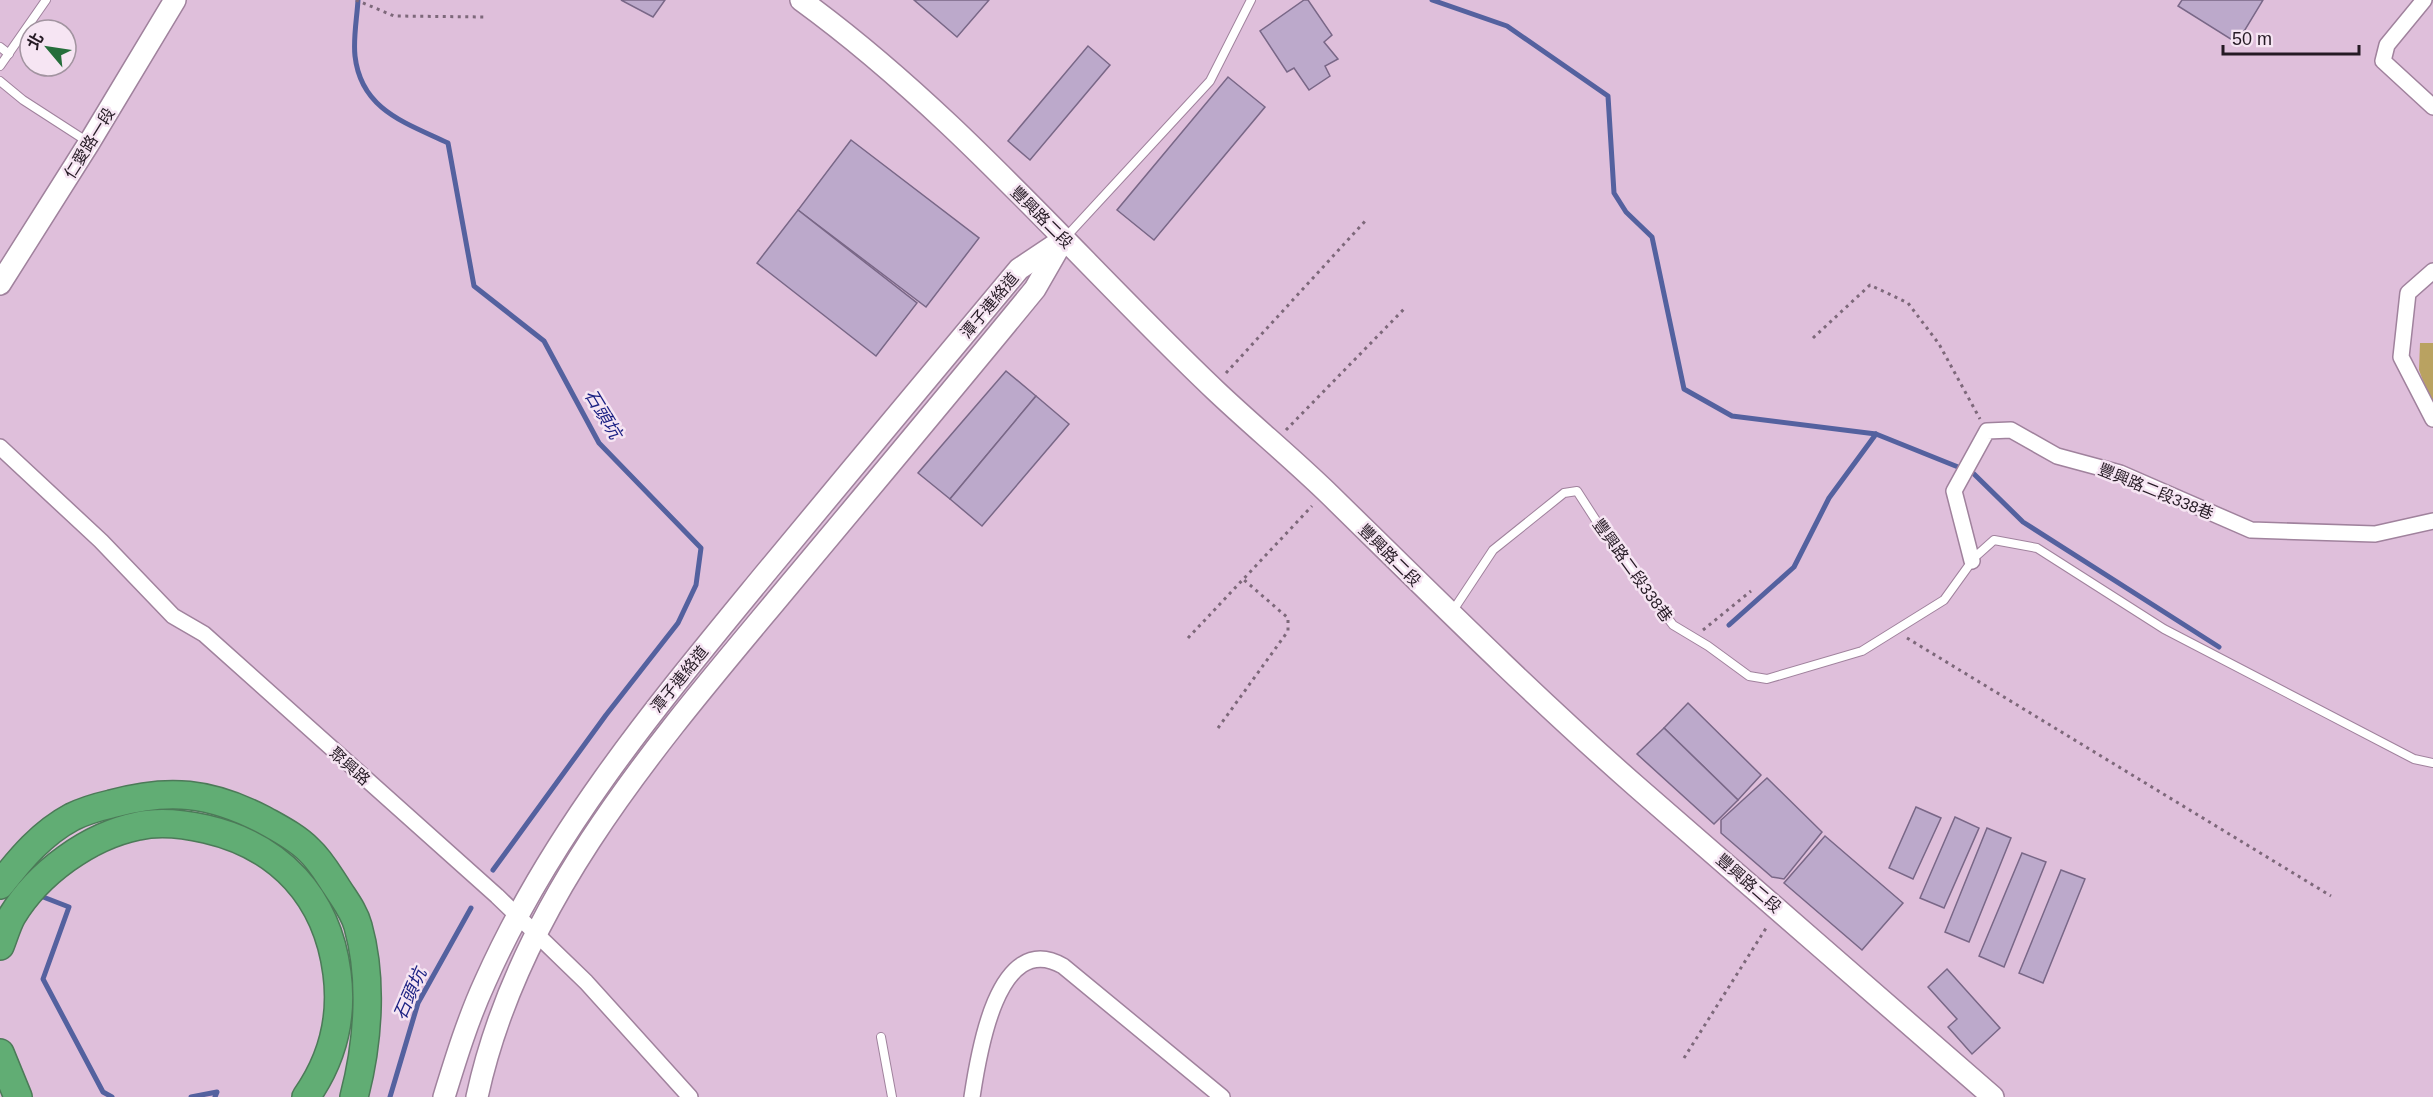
<svg xmlns="http://www.w3.org/2000/svg" width="2433" height="1097" viewBox="0 0 2433 1097" font-family="Helvetica,'Noto Sans TC',sans-serif">
<style>
.green{fill:#b9a261}
.lines{fill:none;stroke-linecap:round;stroke-linejoin:round}
.stream{stroke:#54619f;stroke-width:5}
.building{fill:#bca9cb;stroke:#796787;stroke-width:1.5}
.lane-casing{stroke:#a0829d;stroke-width:10}
.street-casing{stroke:#a0829d;stroke-width:18}
.secondary-casing{stroke:#a0829d;stroke-width:24}
.highway-casing{stroke:#4c7a58;stroke-width:30}
.path{stroke:#7d687a;stroke-width:3;stroke-dasharray:3 4.5;stroke-linecap:butt}
.lane{stroke:#fff;stroke-width:8}
.street{stroke:#fff;stroke-width:15}
.secondary{stroke:#fff;stroke-width:21}
.highway{stroke:#61ad74;stroke-width:27}
.labels{text-anchor:middle;stroke-width:5;stroke-linejoin:round;paint-order:stroke}
.street-label{font-size:16px;fill:#251a24;stroke:#f6e5f3}
.water-label{font-size:18px;font-style:italic;fill:#191f82;stroke:#f6e5f3}
</style>
<rect width="100%" height="100%" fill="#dfbfdb"/>
<polygon class="green" points="2420,343 2433,343 2433,407 2419,370"/>
<g class="lines">
<g class="stream">
<path d="M 358,0 C 357,18 353,38 355,56 C 361,110 406,123 448,143 L 474,286 L 544,341 L 599,443 L 701,548 L 696,585 L 678,623 L 606,715 L 493,870"/>
<polyline points="1432,0 1507,26 1608,96 1614,193 1626,212 1652,237 1684,389 1732,416 1876,434 1973,473 2023,522 2219,647"/>
<polyline points="1729,625 1794,567 1829,498 1876,434"/>
<polyline points="38,895 69,907 43,979 103,1092 112,1097"/>
<polyline points="191,1097 217,1092 215,1097"/>
<polyline points="390,1097 418,1003 471,908"/>
</g>
</g>
<g class="building">
<polygon points="621,0 665,0 653,17"/>
<polygon points="914,0 989,0 957,37"/>
<polygon points="1304,0 1308,0 1332,35 1324,42 1338,59 1325,66 1330,76 1309,90 1294,68 1287,72 1260,31"/>
<polygon points="2182,0 2263,0 2237,43 2178,6"/>
<polygon points="1088,46 1110,65 1030,160 1008,141"/>
<polygon points="1228,77 1265,107 1154,240 1117,210"/>
<polygon points="851,140 979,238 926,307 798,210"/>
<polygon points="798,210 917,303 876,356 757,263"/>
<polygon points="1006,371 1036,396 950,499 918,473"/>
<polygon points="1036,396 1069,424 982,526 950,499"/>
<polygon points="1688,703 1761,775 1738,800 1664,728"/>
<polygon points="1664,728 1738,800 1714,824 1637,754"/>
<polygon points="1767,778 1822,832 1784,879 1772,877 1721,833 1721,820"/>
<polygon points="1916,807 1941,818 1913,879 1889,868"/>
<polygon points="1955,817 1979,828 1944,908 1920,898"/>
<polygon points="1987,828 2011,838 1969,942 1945,932"/>
<polygon points="1825,836 1903,903 1862,950 1784,883"/>
<polygon points="2022,853 2046,862 2004,967 1979,956"/>
<polygon points="2061,870 2085,879 2043,983 2019,973"/>
<polygon points="1947,969 2000,1028 1972,1054 1948,1027 1957,1019 1928,987"/>
</g>
<g class="lines">
<defs>
<g id="lane">
<polyline points="0,47 9,54"/>
<polyline points="0,66 46,0"/>
<polyline points="0,81 23,100 88,142"/>
<polyline points="1065,238 1210,81 1251,0"/>
<polyline points="1452,612 1493,550 1564,493 1577,491 1608,539 1673,625 1708,646 1749,676 1767,679 1862,651 1944,600 1975,557 1994,540 2037,548 2164,629 2414,759 2433,763"/>
<polyline points="881,1037 892,1097"/>
</g>
<g id="street">
<polyline points="2424,0 2387,45 2383,61 2433,107"/>
<polyline points="2433,271 2408,293 2401,357 2433,419"/>
<polyline points="0,447 101,541 173,616 204,634 497,896 586,982 690,1097"/>
<polyline points="1972,561 1954,491 1987,431 2011,430 2057,456 2120,473 2251,530 2375,534 2433,521"/>
<path d="M 972,1097 C 978,1057 997,928 1063,966 L 1222,1097"/>
</g>
<g id="secondary">
<path d="M 801,0 C 955,112 1078,260 1216,391 C 1253,426 1293,459 1330,495 C 1431,594 1531,694 1637,787 C 1755,891 1875,993 1993,1097"/>
<polyline points="0,284 89,143 175,0"/>
<path d="M 444,1097 C 456,1058 468,1019 485,982 C 553,829 659,703 764,575 C 849,473 933,371 1019,269 L 1064,239"/>
<path d="M 477,1097 C 520,897 663,737 790,584 C 872,486 954,388 1035,289 L 1062,242"/>
</g>
<g id="highway">
<path d="M 0,885 C 21,858 42,833 72,817 C 84,811 98,807 111,804 C 169,788 210,792 264,820 C 280,829 296,837 309,850 C 320,860 328,874 336,886 C 344,899 354,911 358,926 C 373,980 368,1044 354,1097"/>
<path d="M 0,946 C 4,936 7,925 12,916 C 38,873 89,836 138,826 C 160,821 184,824 206,829 C 280,846 327,897 337,973 C 343,1018 332,1060 306,1097"/>
<polyline points="0,1053 18,1097"/>
</g>
</defs>
<use href="#lane" class="lane-casing"/>
<use href="#street" class="street-casing"/>
<use href="#secondary" class="secondary-casing"/>
<use href="#highway" class="highway-casing"/>
<g class="path">
<polyline points="356,0 394,16 485,17"/>
<polyline points="1813,338 1870,285 1908,303 1939,344 1980,419"/>
<polyline points="1226,373 1367,219"/>
<polyline points="1286,430 1404,309"/>
<polyline points="1703,630 1751,591"/>
<polyline points="1188,638 1312,506"/>
<polyline points="1907,638 2331,896"/>
<polyline points="1218,728 1288,631 1288,618 1243,579"/>
<polyline points="1684,1058 1768,925"/>
</g>
<use href="#lane" class="lane"/>
<use href="#street" class="street"/>
<use href="#secondary" class="secondary"/>
<use href="#highway" class="highway"/>
</g>
<g class="labels">
<g class="street-label">
<text transform="translate(89 143) rotate(-58)" y="6">仁愛路一段</text>
<text transform="translate(1042 217) rotate(45)" y="6">豐興路二段</text>
<text transform="translate(989 305) rotate(-50)" y="6">潭子連絡道</text>
<text transform="translate(2156 491) rotate(22)" y="6">豐興路二段338巷</text>
<text transform="translate(1390 555) rotate(45)" y="6">豐興路二段</text>
<text transform="translate(1633 570) rotate(54)" y="6">豐興路二段338巷</text>
<text transform="translate(679 679) rotate(-51)" y="6">潭子連絡道</text>
<text transform="translate(350 766) rotate(41)" y="6">聚興路</text>
<text transform="translate(1749 883) rotate(41)" y="6">豐興路二段</text>
</g>
<g class="water-label">
<text transform="translate(603 414) rotate(59)" y="6">石頭坑</text>
<text transform="translate(410 994) rotate(-66)" y="6">石頭坑</text>
</g>
</g>
<g transform="translate(48 48) rotate(299)"><circle r="28" fill="#f6e5f3" stroke="#a294a0" stroke-width="1.5"/>
<path d="M0-4.5L10 22L0 15L-10 22Z" fill="#256e3b"/>
<text y="-9" font-size="16" font-weight="bold" text-anchor="middle" fill="#251a24">北</text>
</g>
<path d="M2223 45v9h136v-9" fill="none" stroke="#251a24" stroke-width="3"/>
<text x="2232" y="45" font-size="18" fill="#251a24" stroke="#f6e5f3" stroke-width="4.5" paint-order="stroke">50 m</text>
</svg>
